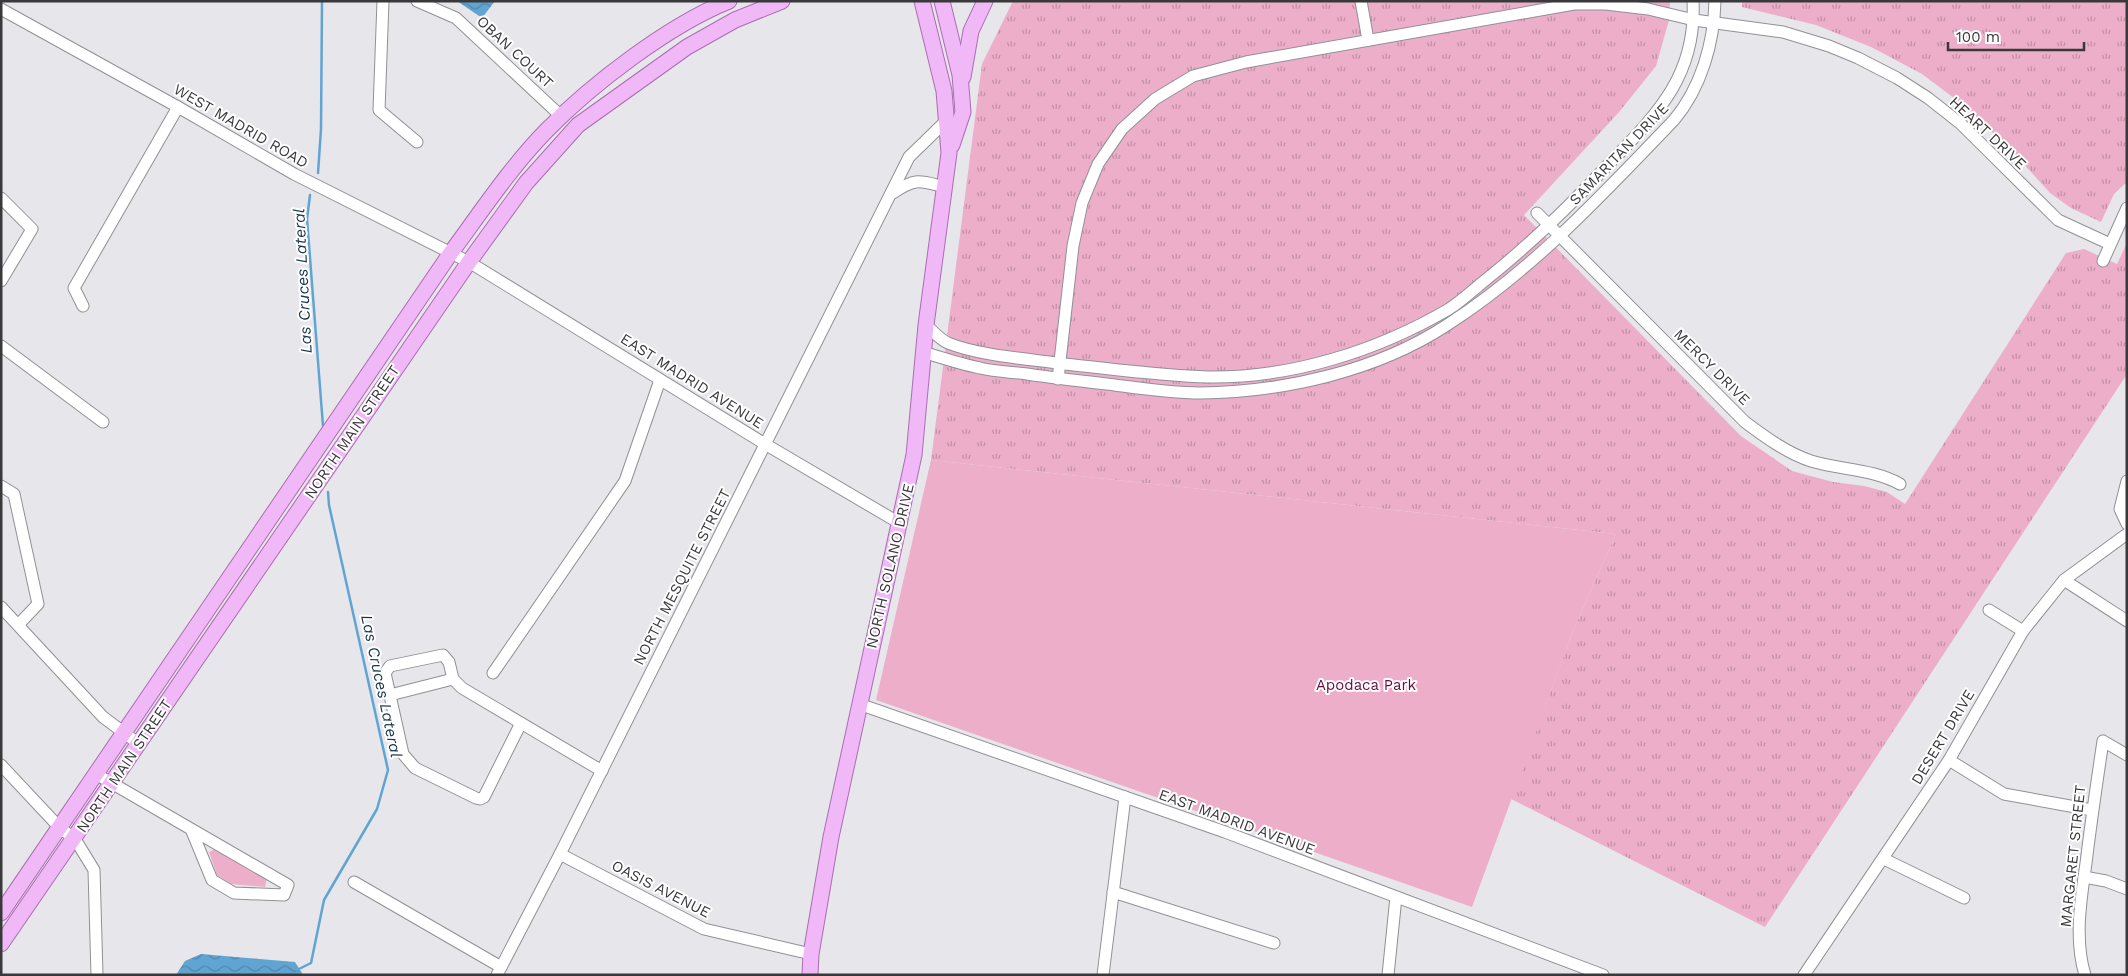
<svg xmlns="http://www.w3.org/2000/svg" width="2128" height="976" viewBox="0 0 2128 976" font-family="'Work Sans',sans-serif">
  <defs>
    <pattern id="grass-tufts" width="24" height="20" patternUnits="userSpaceOnUse" patternTransform="scale(1.25)"><rect width="24" height="20" fill="#edaec9"/><path d="M3 7l-1-3M5 7V3M7 7l1-3M15 17l-1-3M17 17v-4M19 17l1-3" fill="none" stroke="#c18fa4"/></pattern>
    <pattern id="water-waves" width="16" height="10" patternUnits="userSpaceOnUse" patternTransform="scale(1.25)"><rect width="16" height="10" fill="#60a5d1"/><path d="M0 5q4-4 8 0t8 0" fill="none" stroke="#5087ab"/></pattern>
  </defs>
  <rect width="100%" height="100%" fill="#e7e6eb"/>
  <g fill="url(#grass-tufts)">
    <polygon points="1013,1 1670,1 1669,20 1656,66 1620,111 1524,215 1741,436 1792,471 1833,482 1864,486 1887,492 1905,504 2066,253 2084,249 2117,264 2127,243 2127,374 1765,927 1511,799 1573,631 1616,534 931,460 982,64"/>
    <polygon points="1742,1 2127,1 2127,182 2114,194 2101,222 2071,208 2050,193 2014,153 1966,107 1922,74 1871,47 1816,25 1742,7"/>
  </g>
  <g fill="#edaec9">
    <polygon points="931,460 1616,534 1573,631 1472,907 876,700"/>
    <polygon points="215,849 267,878 265,887 231,884 217,875 209,852"/>
  </g>
  <g fill="url(#water-waves)">
    <polygon points="457,1 495,1 482,18"/>
    <polygon points="201,954 295,962 302,973 301,975 176,975 185,961"/>
  </g>
  <g fill="none" stroke-linecap="round" stroke-linejoin="round">
    <g stroke="#60a5d1" stroke-width="2.5">
      <polyline points="318,173 321,129 322,1"/>
      <polyline points="310,195 307,219 323,426"/>
      <polyline points="378,689 384,688"/>
      <polyline points="297,970 311,963 324,900 377,809 388,770 329,505 328,492"/>
    </g>
    <defs>
      <g id="minor">
        <polyline points="383,1 379,110 417,142"/>
        <polyline points="417,1 456,18 562,117"/>
        <polyline points="1361,1 1368,40"/>
        <polyline points="1,9 178,107 294,174 469,262 765,444 901,524"/>
        <path d="M893 193C916 177 920 181 945 187"/>
        <polyline points="1,198 32,229 1,281"/>
        <path d="M1537 213 1745 422C1765 437 1787 453 1811 461 1841 470 1873 469 1900 484"/>
        <polyline points="2103,261 2127,208"/>
        <polyline points="83,306 74,288 178,107"/>
        <path d="M926 325C933 331 939 339 948 343 980 356 1030 359 1065 364 1113 369 1161 376 1208 377 1292 378 1377 351 1449 309 1461 301 1472 291 1483 282 1527 247 1567 209 1605 168 1654 117 1697 78 1693 1"/>
        <polyline points="1,346 103,422"/>
        <path d="M923 352C942 358 961 364 980 368 996 372 1012 372 1027 374 1054 378 1080 381 1107 384 1138 388 1169 393 1200 393 1284 392 1377 371 1447 325 1534 269 1603 194 1674 120 1701 88 1714 43 1715 1"/>
        <polyline points="1058,379 1073,246 1082,203 1098,164 1122,129 1155,99 1193,76 1246,62 1574,4 1606,4 1648,9 1694,20 1783,32 1829,46 1858,58 1897,78 1928,98 1961,124 2058,220 2110,244"/>
        <polyline points="2127,481 2120,509 2127,524"/>
        <polyline points="1,486 14,494 38,604 19,624"/>
        <polyline points="2064,580 2127,621"/>
        <polyline points="1,607 103,717 139,744"/>
        <polyline points="1989,610 2023,631"/>
        <polyline points="493,673 625,481 660,380"/>
        <polyline points="390,695 453,679"/>
        <polyline points="859,704 1225,832 1603,975"/>
        <polyline points="521,723 484,797 480,799 476,798 415,768 403,754 385,673 390,666 443,655 449,662 453,679 462,688 602,771"/>
        <polyline points="1949,760 2004,794 2092,810"/>
        <polyline points="1,765 60,828 75,839 94,870 97,975"/>
        <polyline points="96,774 191,829 212,880 234,893 284,895 288,885 191,829"/>
        <polyline points="560,854 704,929 811,954"/>
        <polyline points="1884,859 1964,898"/>
        <polyline points="2084,877 2106,881 2127,889"/>
        <polyline points="354,882 501,967"/>
        <polyline points="1113,892 1274,943"/>
        <polyline points="497,975 560,854 909,157 947,120"/>
        <polyline points="1103,975 1125,797"/>
        <polyline points="1388,975 1396,897"/>
        <polyline points="1804,975 1949,760 2023,631 2064,580 2127,534"/>
        <path d="M2085 975C2074 939 2081 899 2086 863 2091 822 2097 781 2103 741L2127 755"/>
      </g>
      <g id="major">
        <polyline points="942,1 960,75 963,112 952,145"/>
        <polyline points="963,77 971,31 985,1"/>
        <path d="M1 913 450 254C481 212 510 168 546 131 592 84 669 25 729 1"/>
        <polyline points="1,944 469,262 526,183 578,125 687,47 735,20 782,1"/>
        <polyline points="810,975 811,954 831,837 914,455 926,325 949,153 944,91 922,1"/>
      </g>
    </defs>
    <use href="#minor" stroke="#919095" stroke-width="13"/>
    <use href="#major" stroke="#ab6db2" stroke-width="17"/>
    <use href="#minor" stroke="#fff" stroke-width="11"/>
    <use href="#major" stroke="#f1b8f7" stroke-width="15"/>
  </g>
  <g text-anchor="middle" stroke-width="4" stroke-linejoin="round" paint-order="stroke">
    <g font-size="15" fill="#39383a" stroke="#fff">
      <text transform="translate(515 52) rotate(43)" y="5">OBAN COURT</text>
      <text transform="translate(241 126) rotate(30)" y="5">WEST MADRID ROAD</text>
      <text transform="translate(1988 133) rotate(43)" y="5">HEART DRIVE</text>
      <text transform="translate(1619 154) rotate(-46)" y="5">SAMARITAN DRIVE</text>
      <text transform="translate(1712 367) rotate(45)" y="5">MERCY DRIVE</text>
      <text transform="translate(692 381) rotate(32)" y="5">EAST MADRID AVENUE</text>
      <text transform="translate(352 432) rotate(-56)" y="5">NORTH MAIN STREET</text>
      <text transform="translate(890 566) rotate(-77)" y="5">NORTH SOLANO DRIVE</text>
      <text transform="translate(682 577) rotate(-63)" y="5">NORTH MESQUITE STREET</text>
      <text transform="translate(1943 737) rotate(-59)" y="5">DESERT DRIVE</text>
      <text transform="translate(124 766) rotate(-56)" y="5">NORTH MAIN STREET</text>
      <text transform="translate(1237 822) rotate(20)" y="5">EAST MADRID AVENUE</text>
      <text transform="translate(2073 856) rotate(-84)" y="5">MARGARET STREET</text>
      <text transform="translate(661 889) rotate(27)" y="5">OASIS AVENUE</text>
    </g>
    <g font-size="15" fill="#630d3e" stroke="#fff">
      <text x="1366" y="690">Apodaca Park</text>
    </g>
    <g font-size="16" font-style="italic" fill="#18364a" stroke="#fff">
      <text transform="translate(302 281) rotate(-93)" y="6">Las Cruces Lateral</text>
      <text transform="translate(382 686) rotate(78)" y="6">Las Cruces Lateral</text>
    </g>
  </g>
  <rect width="2128" height="976" fill="none" stroke="#39383a" stroke-width="5"/>
  <path d="M1948 42v8h136v-8" fill="none" stroke="#39383a" stroke-width="2.5"/>
  <text x="1956" y="42" font-size="15" fill="#39383a" stroke="#ffffff" stroke-width="4" paint-order="stroke">100 m</text>
</svg>
